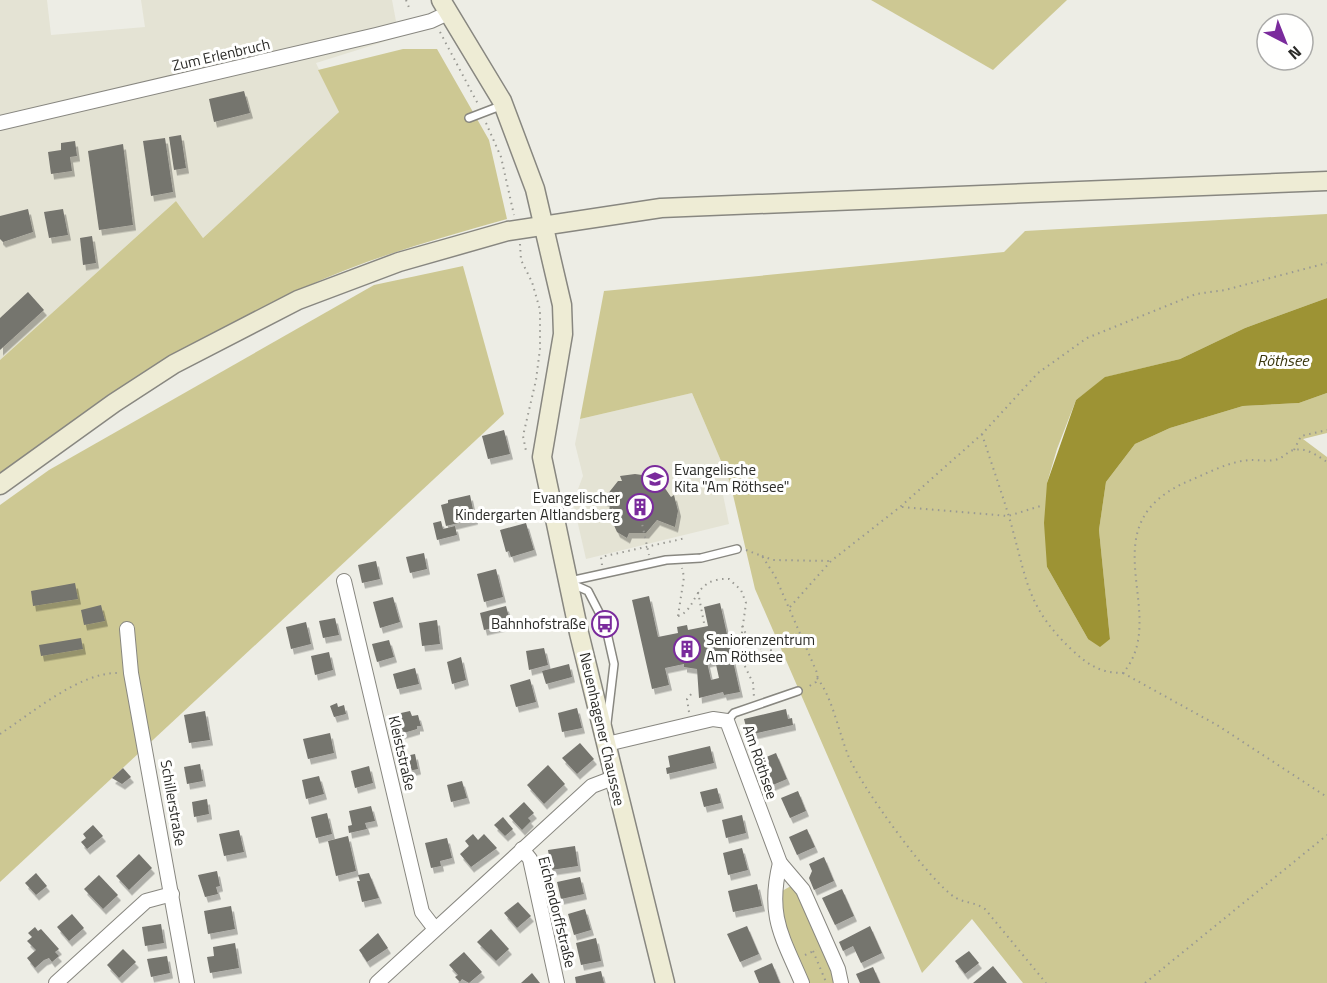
<svg xmlns="http://www.w3.org/2000/svg" width="1327" height="983" viewBox="0 0 1327 983" font-family="'Titillium Web',sans-serif">
  <defs>
    <filter id="shadow"><feDropShadow dx="3" dy="5.5" stdDeviation="0" flood-color="#0004"/></filter>
  </defs>
  <rect width="100%" height="100%" fill="#edede5"/>
  <g fill="#e4e3d4">
    <polygon points="0,0 47,0 51,35 145,27 141,0 392,0 399,37 316,63 339,112 203,238 176,201 0,360"/>
    <polygon points="692,393 730,482 721,485 729,524 586,559 573,502 583,476 575,444 580,419"/>
  </g>
  <g fill="#cdc893">
    <polygon points="871,0 1067,0 993,70"/>
    <path d="M403 49H437L489 140 507 219C437 239 367 258 301 289 193 340 98 407 0 475V360L176 201 203 238 339 112 318 70Z"/>
    <polygon points="1327,214 1327,298 1245,328 1180,359 1106,377 1076,400 1057,449 1047,483 1047,567 1088,639 1110,639 1099,530 1106,482 1135,444 1170,428 1243,406 1299,403 1327,393 1327,433 1303,439 1327,457 1327,983 1023,983 972,919 922,973 755,589 730,482 692,393 580,419 604,291 1004,252 1025,231"/>
    <polygon points="463,266 504,414 0,882 0,505 49,470 374,285"/>
    <polygon points="791,886 796,889 833,969 836,983 807,983 780,920 782,891"/>
  </g>
  <polygon fill="#9d9334" points="1327,298 1327,393 1299,403 1243,406 1170,428 1135,444 1106,482 1099,530 1110,639 1100,647 1088,639 1047,567 1044,523 1047,483 1076,400 1105,377 1180,359 1245,328"/>
  <g fill="#75746e" fill-rule="evenodd" filter="url(#shadow)">
    <polygon points="244,91 250,113 214,122 209,99"/>
    <polygon points="181,135 186,168 174,170 169,137"/>
    <polygon points="165,138 173,192 151,196 143,141"/>
    <polygon points="75,141 77,156 70,157 72,171 51,174 48,152 61,150 61,143"/>
    <polygon points="123,144 133,225 99,230 88,151"/>
    <polygon points="28,209 33,232 3,242 0,239 0,216"/>
    <polygon points="63,209 68,235 49,238 44,212"/>
    <polygon points="92,236 96,263 83,265 80,238"/>
    <polygon points="28,292 44,310 0,350 0,318"/>
    <polygon points="504,430 510,454 488,459 482,436"/>
    <polygon points="635,474 649,476 662,484 671,497 674,495 678,511 675,527 657,520 646,533 629,533 627,538 617,532 609,514 610,503 603,500 618,481 622,481 620,476"/>
    <polygon points="470,495 475,519 446,526 441,505 448,503 448,500"/>
    <polygon points="441,521 443,529 455,526 457,535 437,540 433,523"/>
    <polygon points="526,523 534,550 511,557 509,551 506,552 500,530"/>
    <polygon points="424,553 427,569 410,573 406,557"/>
    <polygon points="376,561 380,579 362,583 358,565"/>
    <polygon points="496,569 503,597 484,602 477,574"/>
    <polygon points="75,583 78,599 33,606 31,591"/>
    <path d="M649 596 658 637 678 633 677 627 687 625 688 630 708 626 704 607 720 603 740 692 724 695 723 692 699 698 697 669 684 667V664L665 668 669 685 652 689 632 600ZM715 660 719 678 711 680 707 662Z"/>
    <polygon points="393,597 400,622 380,628 373,602"/>
    <polygon points="101,605 105,621 84,625 81,610"/>
    <polygon points="506,606 511,624 484,630 480,613"/>
    <polygon points="335,618 339,635 323,638 319,621"/>
    <polygon points="437,620 440,644 422,646 419,623"/>
    <polygon points="306,622 311,644 291,649 286,627"/>
    <polygon points="81,638 83,649 41,656 39,645"/>
    <polygon points="389,640 394,657 377,662 372,644"/>
    <polygon points="544,648 548,665 529,670 526,651"/>
    <polygon points="329,652 333,670 315,675 311,656"/>
    <polygon points="461,657 466,680 452,684 447,662"/>
    <polygon points="569,664 572,677 546,684 542,671"/>
    <polygon points="415,668 419,684 397,689 393,674"/>
    <polygon points="530,679 536,702 516,707 510,685"/>
    <polygon points="337,703 338,707 344,705 346,714 334,717 330,706"/>
    <polygon points="577,708 582,728 562,732 558,713"/>
    <polygon points="786,709 788,719 792,718 793,725 748,735 744,719"/>
    <polygon points="205,711 210,740 189,743 184,715"/>
    <polygon points="410,711 412,716 418,715 421,726 417,726 417,729 397,735 392,715"/>
    <polygon points="330,733 334,753 308,759 303,739"/>
    <polygon points="580,743 594,759 577,774 562,758"/>
    <polygon points="710,746 714,763 667,774 666,768 670,767 668,756"/>
    <polygon points="776,753 787,779 768,787 757,761"/>
    <polygon points="415,754 418,769 404,772 401,757"/>
    <polygon points="200,764 203,781 187,784 184,767"/>
    <polygon points="548,765 565,784 544,804 527,785"/>
    <polygon points="369,766 373,783 355,788 351,771"/>
    <polygon points="123,768 131,777 122,784 112,778"/>
    <polygon points="319,776 324,794 306,799 302,780"/>
    <polygon points="462,781 467,798 451,802 447,785"/>
    <polygon points="717,788 721,803 704,807 700,792"/>
    <polygon points="798,791 806,811 790,818 781,798"/>
    <polygon points="207,799 209,814 194,817 192,802"/>
    <polygon points="524,802 534,813 528,818 531,821 522,830 509,816"/>
    <polygon points="371,806 375,821 365,823 367,829 349,833 348,826 352,825 349,811"/>
    <polygon points="327,813 332,834 316,838 311,817"/>
    <polygon points="742,815 746,833 726,838 722,820"/>
    <polygon points="503,817 513,829 505,836 494,825"/>
    <polygon points="93,825 103,836 87,849 81,842 86,838 83,834"/>
    <polygon points="807,829 815,847 797,855 789,837"/>
    <polygon points="239,830 244,852 224,856 219,834"/>
    <polygon points="473,834 478,840 484,834 497,848 471,867 460,854 469,846 465,841"/>
    <polygon points="348,836 356,871 336,876 328,841"/>
    <polygon points="447,838 452,858 440,861 441,866 431,868 425,843"/>
    <polygon points="575,846 578,866 551,870 548,850"/>
    <polygon points="742,848 748,870 728,875 723,853"/>
    <polygon points="139,854 152,868 129,890 116,876"/>
    <polygon points="824,857 834,881 814,890 809,878 812,871 809,864"/>
    <polygon points="217,871 220,886 216,887 218,894 205,897 198,875"/>
    <polygon points="36,873 47,886 36,895 25,883"/>
    <polygon points="369,873 379,898 362,902 357,881 360,881 358,875"/>
    <polygon points="99,875 118,895 103,909 84,889"/>
    <polygon points="580,877 584,894 561,899 557,882"/>
    <polygon points="757,884 762,906 733,912 728,891"/>
    <polygon points="842,889 854,916 835,925 822,898"/>
    <polygon points="518,902 531,916 517,928 504,913"/>
    <polygon points="231,906 235,929 208,934 204,911"/>
    <polygon points="585,909 591,930 574,935 568,914"/>
    <polygon points="72,914 84,928 69,941 57,927"/>
    <polygon points="161,924 164,943 145,946 142,927"/>
    <polygon points="747,926 759,954 740,962 727,934"/>
    <polygon points="870,926 882,953 861,963 853,946 843,951 839,942"/>
    <polygon points="35,927 38,931 41,929 59,949 55,952 59,956 52,962 49,958 44,960 35,968 27,958 36,950 27,941 32,937 28,933"/>
    <polygon points="491,929 509,949 496,961 477,942"/>
    <polygon points="378,933 388,948 367,962 359,950"/>
    <polygon points="596,938 601,961 581,965 576,943"/>
    <polygon points="235,943 239,968 210,973 207,957 214,956 213,947"/>
    <polygon points="123,949 136,962 119,978 107,965"/>
    <polygon points="969,951 979,963 965,974 955,961"/>
    <polygon points="464,952 482,972 469,983 462,979 460,982 455,977 458,975 449,965"/>
    <polygon points="167,956 170,973 151,977 147,959"/>
    <polygon points="772,963 780,983 759,983 754,971"/>
    <polygon points="993,966 1007,983 973,983"/>
    <polygon points="873,967 880,983 860,983 856,974"/>
    <polygon points="601,971 604,983 576,983 575,977"/>
    <polygon points="532,973 540,983 521,983"/>
  </g>
  <g fill="none" stroke-linecap="round" stroke-linejoin="round">
    <defs>
      <g id="lane">
        <polyline points="469,118 503,105"/>
        <polyline points="570,581 666,560 701,558 737,549"/>
        <polyline points="570,583 588,591 605,624 614,664 607,723"/>
        <polyline points="727,721 734,713 798,691"/>
      </g>
      <g id="street">
        <polyline points="0,123 376,35 431,21 448,13"/>
        <polyline points="344,581 422,912 435,929"/>
        <polyline points="127,629 131,673 187,983"/>
        <polyline points="607,744 713,719 727,721 780,863 803,890 838,969 841,983"/>
        <polyline points="522,849 530,859 557,983"/>
        <path d="M780 863C767 916 782 936 802 983"/>
        <polyline points="56,983 146,901 172,894"/>
        <polyline points="377,983 592,786 613,778"/>
      </g>
      <g id="secondary">
        <polyline points="441,0 502,101 535,189 562,305 563,334 542,457 579,633 665,983"/>
        <polyline points="0,485 114,403 174,364 298,300 399,262 508,231 661,208 1327,181"/>
      </g>
    </defs>
    <use href="#lane" stroke="#888780" stroke-width="10"/>
    <use href="#street" stroke="#888780" stroke-width="16"/>
    <use href="#secondary" stroke="#888780" stroke-width="21"/>
    <g stroke="#999993" stroke-width="2" stroke-dasharray="1.5 4.5" stroke-linecap="butt">
      <polyline points="406,0 410,10"/>
      <polyline points="440,32 478,104"/>
      <polyline points="486,123 501,157 514,215"/>
      <polyline points="520,244 521,260 532,282 540,310 540,349 536,380 523,436 526,451"/>
      <path d="M982 434C992 466 1004 498 1013 531 1027 583 1029 609 1071 649 1087 664 1099 673 1123 673 1173 614 1083 524 1191 480 1210 472 1230 461 1251 460 1259 460 1271 462 1278 459 1284 457 1288 451 1294 450 1306 447 1318 456 1327 462"/>
      <polyline points="1294,450 1301,436 1327,430"/>
      <polyline points="902,507 1008,516 1044,505"/>
      <polyline points="641,519 649,555"/>
      <polyline points="746,550 762,556 775,576 818,675 816,682 806,688"/>
      <polyline points="762,556 773,560 831,561"/>
      <polyline points="602,565 601,557 686,538"/>
      <polyline points="698,592 704,623"/>
      <polyline points="790,607 831,561 900,507 982,434 1038,373 1087,338 1196,294 1225,290 1327,263"/>
      <path d="M678 616C698 610 692 577 729 579L741 590 746 603 739 654 753 683 754 697"/>
      <polyline points="678,616 684,577 682,568"/>
      <polyline points="742,626 746,634 761,649"/>
      <circle cx="766" cy="650" r="5"/>
      <polyline points="1123,673 1217,725 1327,797"/>
      <path d="M817 678C832 696 839 733 848 755 858 782 931 884 956 898 965 903 975 902 985 909L1046 983"/>
      <polyline points="689,712 687,699 693,692"/>
      <path d="M0 734C32 713 80 672 118 673"/>
      <polyline points="813,951 826,982"/>
      <polyline points="805,955 816,950"/>
      <polyline points="1145,983 1327,835"/>
    </g>
    <use href="#lane" stroke="#fff" stroke-width="7"/>
    <use href="#street" stroke="#fff" stroke-width="14"/>
    <use href="#secondary" stroke="#eeecd5" stroke-width="18"/>
  </g>
  <defs>
    <symbol id="school-ring" viewBox="-11 -11 22 22"><circle r="9.5" fill="#fffffe" stroke="#7a2b9c" stroke-width="1.5"/><path d="M0-5L7-2L0 1L-7-2ZM-4 1L0 2.5L4 1V4Q0 6-4 4Z" fill="#7a2b9c"/></symbol>
    <symbol id="building-ring" viewBox="-11 -11 22 22"><circle r="9.5" fill="#fffffe" stroke="#7a2b9c" stroke-width="1.5"/><path d="M-4-6H4V6H1V3H-1V6H-4ZM-2.5-4.3h1.7v1.8h-1.7ZM.8-4.3h1.7v1.8H.8ZM-2.5-1h1.7V.8h-1.7ZM.8-1h1.7V.8H.8Z" fill="#7a2b9c"/></symbol>
    <symbol id="bus-ring" viewBox="-11 -11 22 22"><circle r="9.5" fill="#fffffe" stroke="#7a2b9c" stroke-width="1.5"/><path d="M-5-6H5V4H4V6H2V4H-2V6H-4V4H-5ZM-3.5-4V0h7V-4ZM-3.5 1.2v1.5H-2V1.2ZM2 1.2v1.5H3.5V1.2Z" fill="#7a2b9c"/></symbol>
  </defs>
  <g fill-rule="evenodd">
    <use href="#school-ring" x="640" y="464" width="30" height="30"/>
    <use href="#building-ring" x="625" y="492" width="30" height="30"/>
    <use href="#bus-ring" x="590" y="609" width="30" height="30"/>
    <use href="#building-ring" x="672" y="634" width="30" height="30"/>
  </g>
  <g text-anchor="middle" stroke-width="6" stroke-linejoin="round" paint-order="stroke">
    <g font-size="15" fill="#2b2b28" stroke="#fffffe">
      <text transform="translate(221 55) rotate(-13)" y="5">Zum Erlenbruch</text>
      <text transform="translate(602 729) rotate(77)" y="5">Neuenhagener Chaussee</text>
      <text transform="translate(402 753) rotate(77)" y="5">Kleiststraße</text>
      <text transform="translate(760 762) rotate(71)" y="5">Am Röthsee</text>
      <text transform="translate(173 803) rotate(80)" y="5">Schillerstraße</text>
      <text transform="translate(557 912) rotate(76)" y="5">Eichendorffstraße</text>
    </g>
    <g font-size="15" fill="#2b2b28" stroke="#fffffe" text-anchor="start">
      <text x="674" y="475">Evangelische<tspan x="674" dy="17">Kita "Am Röthsee"</tspan></text>
      <text x="620" y="503" text-anchor="end">Evangelischer<tspan x="620" dy="17">Kindergarten Altlandsberg</tspan></text>
      <text x="586" y="629" text-anchor="end">Bahnhofstraße</text>
      <text x="706" y="645">Seniorenzentrum<tspan x="706" dy="17">Am Röthsee</tspan></text>
    </g>
    <g font-size="16" font-style="italic" fill="#3b370f" stroke="#fffffe">
      <text x="1283" y="366">Röthsee</text>
    </g>
  </g>
  <g transform="translate(1285 42) rotate(138)"><circle r="28" fill="#fffffe" stroke="#aaaaa8" stroke-width="1.5"/>
  <path d="M0-4.5L10 22L0 15L-10 22Z" fill="#7a2b9c"/>
  <text y="-9" font-size="16" font-weight="bold" text-anchor="middle" fill="#2b2b28">N</text>
  </g>
</svg>
